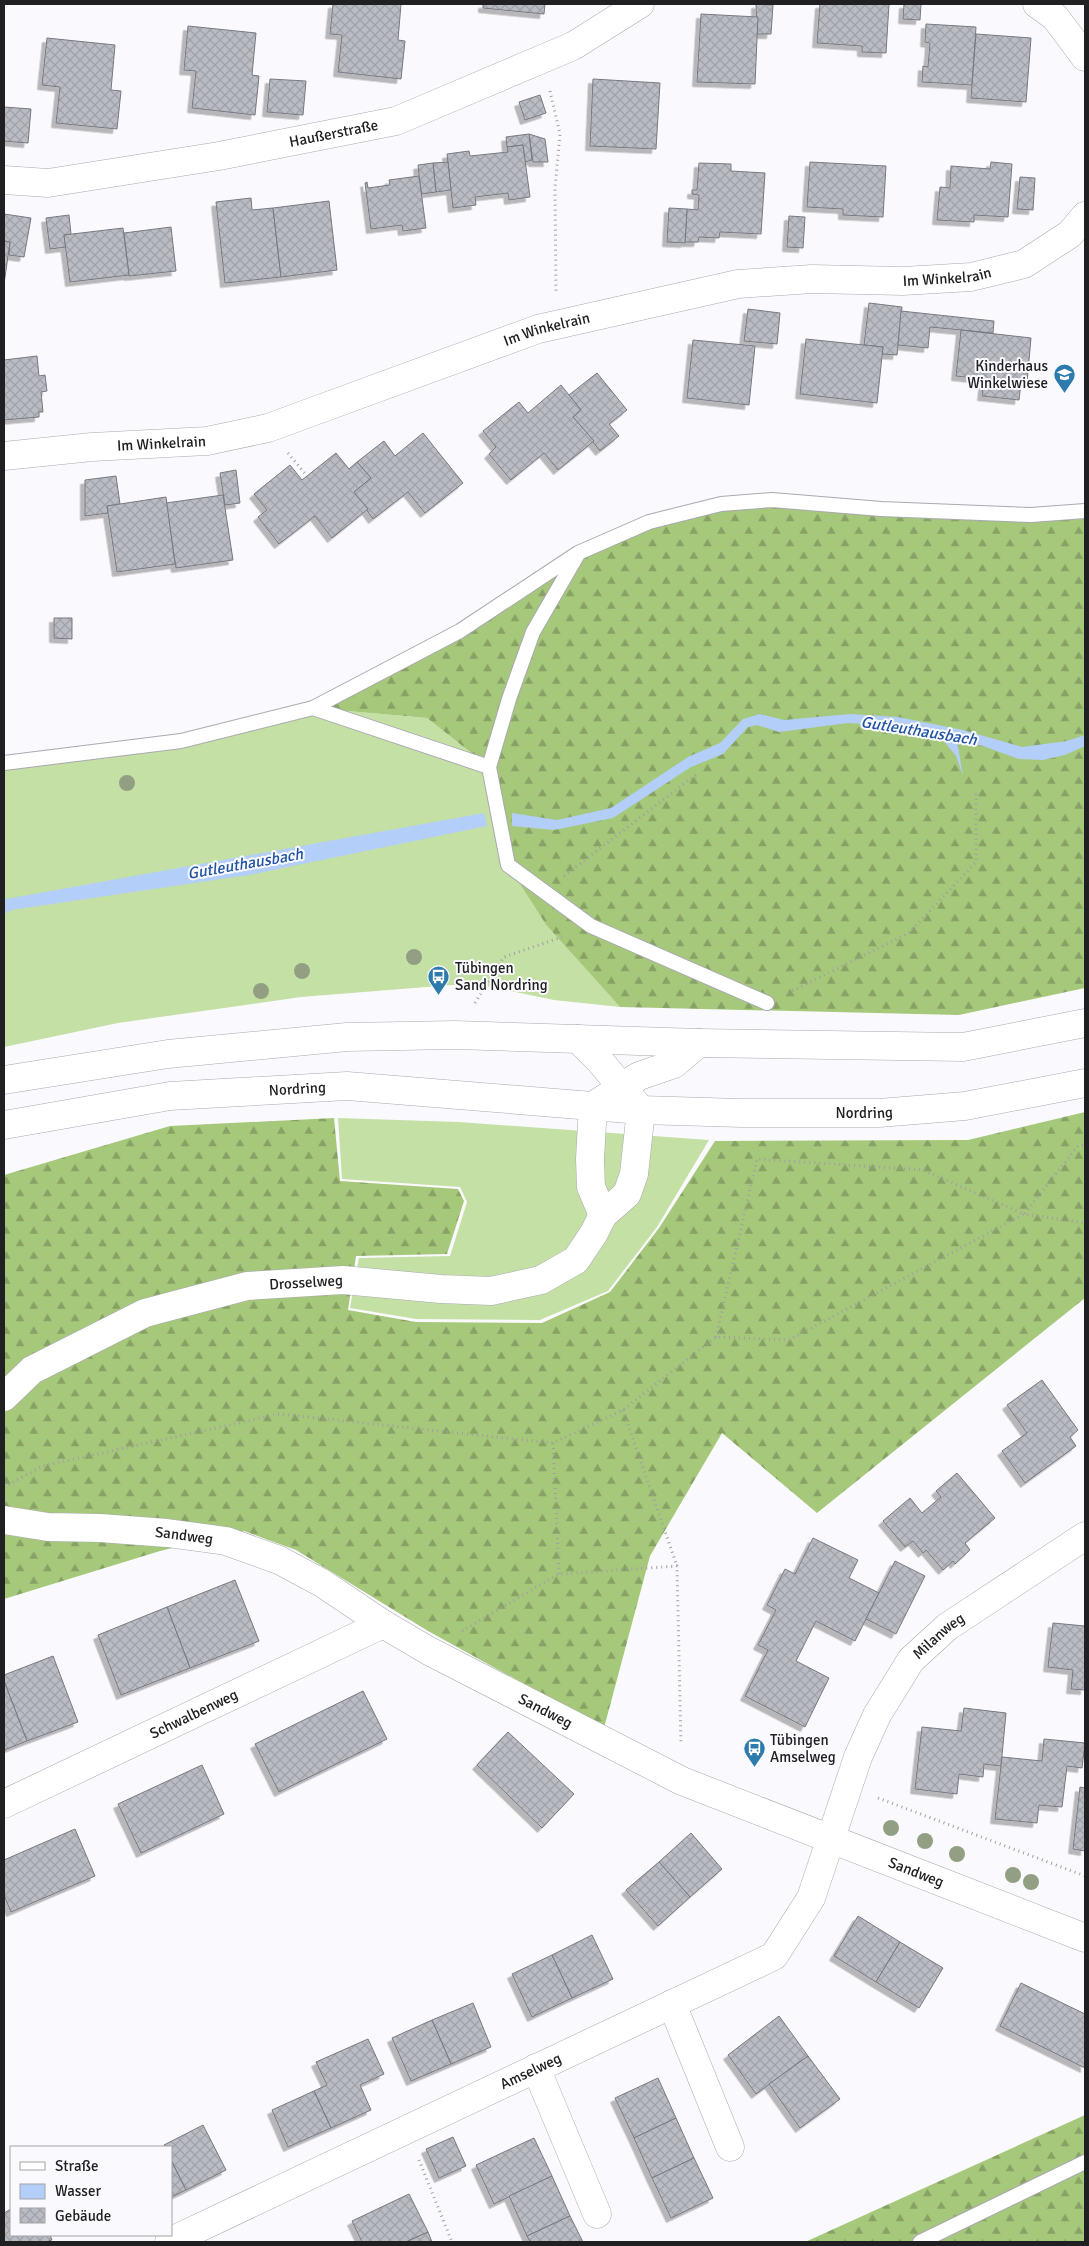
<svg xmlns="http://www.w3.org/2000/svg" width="1089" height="2246" viewBox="0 0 1089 2246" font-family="Signika,sans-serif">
  <defs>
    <pattern id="forest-firs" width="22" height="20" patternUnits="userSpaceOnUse" patternTransform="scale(1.25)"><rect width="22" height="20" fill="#a6c87a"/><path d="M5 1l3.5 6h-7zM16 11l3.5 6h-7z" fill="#87a264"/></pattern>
    <pattern id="building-cross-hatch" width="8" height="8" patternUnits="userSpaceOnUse" patternTransform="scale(1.25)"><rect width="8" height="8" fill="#babcc4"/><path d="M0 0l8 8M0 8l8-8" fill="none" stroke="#a0a1a8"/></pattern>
    <filter id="shadow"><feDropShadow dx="-4.5" dy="4.5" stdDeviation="0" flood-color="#0004"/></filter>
  </defs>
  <rect width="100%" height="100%" fill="#fafafe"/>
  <g fill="#c5e0a5">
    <polygon points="313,708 427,718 489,767 547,926 620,1007 554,1000 481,985 452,985 301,997 118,1023 4,1047 4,763 181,741"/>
    <polygon points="338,1118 459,1122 709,1140 657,1227 608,1291 540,1320 416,1319 350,1308 359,1258 450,1256 467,1202 460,1187 342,1179"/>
  </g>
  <g fill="url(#forest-firs)">
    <polygon points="721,504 1085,511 1085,988 959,1015 620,1007 547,926 508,865 489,767 427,718 313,708 460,631 578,553"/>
    <polygon points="1085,1112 1085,1298 817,1513 722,1433 650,1556 604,1728 428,1631 296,1550 244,1531 160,1551 4,1599 4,1175 170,1126 334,1118 340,1181 458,1189 464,1201 447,1254 356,1256 348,1310 416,1322 542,1323 610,1292 659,1228 715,1141 968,1140"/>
    <polygon points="1085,2115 1085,2242 805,2242"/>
  </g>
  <g fill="#b3cef8">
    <polygon points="760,714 784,720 850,714 898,717 963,730 1022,747 1067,741 1085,735 1085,746 1065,755 1043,760 1019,759 983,746 957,741 963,776 956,756 943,740 893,726 848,723 779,732 757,725 748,727 723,754 691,767 613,818 554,830 512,826 512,813 557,820 611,808 688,757 720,743 743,719"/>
    <polygon points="484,813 487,826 249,875 11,910 4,914 4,900 6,899"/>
  </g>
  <g fill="url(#building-cross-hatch)" stroke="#777980" filter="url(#shadow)">
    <polygon points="333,4 401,4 398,40 405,41 401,79 338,72 342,35 330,34"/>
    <polygon points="483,4 545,4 544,14 483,8"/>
    <polygon points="756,4 773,5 771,34 757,34"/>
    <polygon points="820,4 889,4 886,53 862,52 862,46 817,43"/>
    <polygon points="904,4 921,4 920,20 903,19"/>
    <polygon points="701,14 758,17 755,84 697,82"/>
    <polygon points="926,24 976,27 972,85 922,82 923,66 928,67 930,43 925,42"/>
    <polygon points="188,26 256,33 252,75 259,76 255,115 192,108 196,71 184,70"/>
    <polygon points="976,34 1031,38 1026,102 971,98"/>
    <polygon points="47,38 115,45 111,90 121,91 117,129 56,123 60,87 42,85"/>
    <polygon points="270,79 306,81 303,115 267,112"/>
    <polygon points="593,79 660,83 656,149 590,146"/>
    <polygon points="540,95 546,113 525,120 519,102"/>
    <polygon points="4,107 31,109 28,143 4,141"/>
    <polygon points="529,134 545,139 548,162 533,162"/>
    <polygon points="529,134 532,160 525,162 523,145 507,147 506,137"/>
    <polygon points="523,145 530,197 509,200 508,193 475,197 476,205 453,208 447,154 469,151 470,156 508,152 507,147"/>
    <polygon points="448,162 451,190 436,192 433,163"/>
    <polygon points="810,162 886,166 883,217 843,215 843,209 807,207"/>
    <polygon points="991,162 1012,164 1008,217 974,215 974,222 937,220 940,187 950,188 951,166 990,169"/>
    <polygon points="433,163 436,192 421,194 418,165"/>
    <polygon points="699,163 731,164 731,171 765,173 761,234 720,232 719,238 699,237 698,242 685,242 687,209 698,210 699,195 692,194 692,190 697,190"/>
    <polygon points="419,176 426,228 403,231 402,225 371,229 365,183 367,182 368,188 390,185 389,180"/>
    <polygon points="1020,177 1035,178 1033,210 1017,209"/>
    <polygon points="251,198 252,210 273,208 281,277 225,283 216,202"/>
    <polygon points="329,201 337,270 281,277 273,208"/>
    <polygon points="669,208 687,209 685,243 667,242"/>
    <polygon points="4,214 31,218 24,257 9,255 10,242 4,241"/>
    <polygon points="69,215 71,234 64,235 66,247 50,249 46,218"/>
    <polygon points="789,216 805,217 803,248 787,247"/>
    <polygon points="171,227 176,271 129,276 124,233"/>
    <polygon points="123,228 129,275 70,282 64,235"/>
    <polygon points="4,241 10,242 4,284"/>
    <polygon points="869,303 902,307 897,355 882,354 883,347 864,345"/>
    <polygon points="748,309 780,313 777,344 744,341"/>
    <polygon points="901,311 994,321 993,333 930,327 928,348 898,345"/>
    <polygon points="961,330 1031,338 1027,383 1021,383 1019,400 982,396 984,379 956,376"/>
    <polygon points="806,339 883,347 877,403 800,394"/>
    <polygon points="693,340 755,346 749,405 687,398"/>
    <polygon points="37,356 39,376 45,375 47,391 41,392 43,412 39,412 39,417 4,420 4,360"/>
    <polygon points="597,373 627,410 609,424 619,436 600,451 573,417 581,410 569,395"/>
    <polygon points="561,385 581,410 573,417 594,441 558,470 544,453 511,480 489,454 496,447 483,431 519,402 528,413"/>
    <polygon points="423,433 463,483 425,513 408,492 373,519 354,492 371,478 357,462 384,441 395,456"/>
    <polygon points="336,453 349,469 357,462 371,478 354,492 368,509 332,538 315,516 279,544 258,517 267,510 254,494 290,465 302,480"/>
    <polygon points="236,470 240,503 225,505 220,473"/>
    <polygon points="116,476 120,504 107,506 108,513 85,516 85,480"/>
    <polygon points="223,495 233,560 176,568 166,503"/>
    <polygon points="166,497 175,564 117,572 107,506"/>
    <polygon points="54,618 72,618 72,639 54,638"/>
    <polygon points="1042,1380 1078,1430 1070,1437 1076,1446 1025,1483 1002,1451 1027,1433 1007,1405"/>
    <polygon points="957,1473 995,1518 965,1543 970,1550 955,1564 953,1561 943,1570 926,1550 923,1553 913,1541 905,1547 883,1521 910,1498 922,1513 941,1497 936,1491"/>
    <polygon points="813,1538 858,1560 849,1578 879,1593 855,1641 816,1621 796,1661 829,1678 805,1727 745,1696 768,1650 758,1645 776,1610 767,1605 785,1569 795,1574"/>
    <polygon points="895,1561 925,1576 896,1634 866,1619"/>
    <polygon points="235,1580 259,1641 190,1668 167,1607"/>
    <polygon points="167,1607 190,1668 121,1695 98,1635"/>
    <polygon points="1053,1623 1085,1626 1085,1690 1071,1689 1073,1670 1048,1667"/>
    <polygon points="53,1656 78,1722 27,1741 4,1681 4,1675"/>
    <polygon points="4,1681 27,1741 4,1750"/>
    <polygon points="363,1691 387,1739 279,1792 255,1744"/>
    <polygon points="964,1708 1006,1713 1001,1766 984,1764 983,1777 959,1774 957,1794 915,1789 922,1727 961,1731"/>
    <polygon points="508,1732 574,1794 542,1828 477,1765"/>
    <polygon points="1044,1739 1085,1743 1082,1768 1067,1766 1062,1807 1039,1805 1037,1823 995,1819 1002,1757 1042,1761"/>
    <polygon points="202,1765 224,1814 141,1853 118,1804"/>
    <polygon points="1080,1787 1085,1788 1085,1851 1073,1849"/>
    <polygon points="75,1829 95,1876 11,1912 4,1895 4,1860"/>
    <polygon points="691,1833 722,1869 690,1897 659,1862"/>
    <polygon points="659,1862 690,1897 658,1926 626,1890"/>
    <polygon points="858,1916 900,1942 876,1982 834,1956"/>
    <polygon points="592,1935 613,1979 572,1998 552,1955"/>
    <polygon points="900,1942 943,1968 919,2008 876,1982"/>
    <polygon points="552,1955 572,1998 532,2017 512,1974"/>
    <polygon points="1021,1983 1085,2014 1085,2068 1000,2026"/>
    <polygon points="473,2003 491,2047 451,2064 432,2020"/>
    <polygon points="779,2016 808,2056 756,2094 728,2055"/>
    <polygon points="432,2020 451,2064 411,2081 392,2038"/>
    <polygon points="368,2039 384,2074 360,2085 371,2110 331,2128 314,2091 327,2085 316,2062"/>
    <polygon points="808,2056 840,2099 800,2128 769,2084"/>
    <polygon points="658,2078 676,2118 634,2138 615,2098"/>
    <polygon points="314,2091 331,2128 288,2147 272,2110"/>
    <polygon points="676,2118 694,2158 652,2178 634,2138"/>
    <polygon points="203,2125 226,2170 186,2190 171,2160 171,2147 165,2147 164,2145"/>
    <polygon points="453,2137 466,2166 439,2178 426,2149"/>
    <polygon points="534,2138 552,2176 494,2204 476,2165"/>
    <polygon points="694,2158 713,2198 671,2218 652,2178"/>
    <polygon points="171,2160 186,2190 171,2197"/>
    <polygon points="552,2176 570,2216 527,2236 509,2196"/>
    <polygon points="409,2194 428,2232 406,2242 362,2242 352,2221"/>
    <polygon points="11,2209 11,2235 50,2235 52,2240 46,2242 4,2242 4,2213"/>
    <polygon points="570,2216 583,2242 530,2242 527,2236"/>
    <polygon points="428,2232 432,2242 406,2242"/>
  </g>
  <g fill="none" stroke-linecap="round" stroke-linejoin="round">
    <defs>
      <g id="service">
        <polyline points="577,556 533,632 509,699 489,767 508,865 591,926 767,1003"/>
        <polyline points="313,708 489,767"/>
        <polyline points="4,763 181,741 313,708 460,631 578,553 649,522 721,504 772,500 881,509 1031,515 1085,511"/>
        <polyline points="920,2242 1085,2162"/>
      </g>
      <g id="minor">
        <polyline points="1037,4 1055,17 1085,57"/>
        <path id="s1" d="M4 180 48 183 219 156 396 121 573 46 640 4"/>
        <path id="s2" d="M4 456 92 447 207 441 268 428 538 329 738 284 812 279 903 281 971 277 1024 264 1070 234 1085 216"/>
        <polyline points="603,1215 591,1187 590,1159 593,1106 639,1076 674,1064 699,1043"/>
        <path id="s3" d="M4 1397 32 1370 145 1313 247 1286 343 1280 441 1289 491 1291 541 1280 576 1260 594 1233 603 1215 627 1194 634 1174 641 1110 599 1060 578 1039"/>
        <path id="s4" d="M4 1520 48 1527 100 1528 167 1533 226 1541 279 1560 322 1583 383 1624 429 1651 682 1781 1085 1938"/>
        <path id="s5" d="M4 1804 383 1624"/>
        <polyline points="672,2004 730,2147"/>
        <polyline points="536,2068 597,2214"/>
        <path id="s6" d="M169 2242 774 1956 811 1898 858 1757 877 1715 911 1660 947 1627 1085 1536"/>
      </g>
      <g id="tertiary">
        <polyline points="4,1080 168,1054 347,1037 455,1035 699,1043 963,1047 1085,1023"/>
        <path id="s7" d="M4 1125 170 1096 347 1086 641 1110 741 1113H879L965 1106 1085 1083"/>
      </g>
    </defs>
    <use href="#service" stroke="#a8a9b1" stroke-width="16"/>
    <use href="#minor" stroke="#a8a9b1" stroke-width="29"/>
    <use href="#tertiary" stroke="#a8a9b1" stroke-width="29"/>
    <g stroke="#a0a0a4" stroke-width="3" stroke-dasharray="1 4" stroke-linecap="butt">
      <polyline points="550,91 560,134 555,188 556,291"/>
      <polyline points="288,453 307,476"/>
      <polyline points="564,876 698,773"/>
      <polyline points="788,993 909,933 976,862 976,792"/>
      <polyline points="475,1003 504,957 562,937"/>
      <polyline points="716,1337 757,1159 923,1170 1024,1214 1078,1146 1085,1145"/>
      <polyline points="623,1410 677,1566"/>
      <polyline points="553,1443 559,1574"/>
      <polyline points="4,1487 43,1466 279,1414 553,1443 623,1410 716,1337 789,1340 1024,1214 1085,1223"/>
      <polyline points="462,1631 559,1574 677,1566 681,1744"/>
      <polyline points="878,1798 1085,1876"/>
      <polyline points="419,2160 452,2242"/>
    </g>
    <use href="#service" stroke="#fff" stroke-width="14"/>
    <use href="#minor" stroke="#fff" stroke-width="28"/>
    <use href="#tertiary" stroke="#fff" stroke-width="28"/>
  </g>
  <g fill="#939f82">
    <circle cx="127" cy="783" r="8"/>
    <circle cx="414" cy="957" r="8"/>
    <circle cx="302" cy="971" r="8"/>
    <circle cx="261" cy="991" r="8"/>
    <circle cx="891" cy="1828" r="8"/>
    <circle cx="925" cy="1841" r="8"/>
    <circle cx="957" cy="1854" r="8"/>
    <circle cx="1013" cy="1875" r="8"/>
    <circle cx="1031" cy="1882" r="8"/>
  </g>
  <defs>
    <symbol id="school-pin" viewBox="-11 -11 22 30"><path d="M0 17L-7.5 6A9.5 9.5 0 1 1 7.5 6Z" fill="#2d7bad" stroke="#fafafe"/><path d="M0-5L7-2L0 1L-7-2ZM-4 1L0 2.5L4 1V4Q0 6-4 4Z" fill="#fff"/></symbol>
    <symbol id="bus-pin" viewBox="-11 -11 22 30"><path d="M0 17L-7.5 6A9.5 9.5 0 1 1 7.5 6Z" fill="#2d7bad" stroke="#fafafe"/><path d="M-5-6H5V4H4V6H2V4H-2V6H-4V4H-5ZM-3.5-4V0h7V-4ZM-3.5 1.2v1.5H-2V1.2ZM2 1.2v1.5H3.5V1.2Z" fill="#fff"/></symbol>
  </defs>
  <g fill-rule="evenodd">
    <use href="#school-pin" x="1052" y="362" width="25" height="34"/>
    <use href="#bus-pin" x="426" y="964" width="25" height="34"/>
    <use href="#bus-pin" x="742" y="1736" width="25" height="34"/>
  </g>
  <g text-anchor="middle" stroke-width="4" stroke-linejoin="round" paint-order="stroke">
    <g font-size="15" fill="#202023" stroke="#fafafe">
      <text dy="5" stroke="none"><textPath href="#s1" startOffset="334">Haußerstraße</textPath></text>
      <text dy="5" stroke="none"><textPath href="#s2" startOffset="968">Im Winkelrain</textPath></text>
      <text dy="5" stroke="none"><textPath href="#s2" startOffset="562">Im Winkelrain</textPath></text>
      <text dy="5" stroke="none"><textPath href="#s2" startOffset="158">Im Winkelrain</textPath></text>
      <text dy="5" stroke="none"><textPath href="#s7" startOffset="296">Nordring</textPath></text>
      <text dy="5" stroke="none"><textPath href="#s7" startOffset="864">Nordring</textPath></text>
      <text dy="5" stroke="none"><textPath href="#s3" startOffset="330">Drosselweg</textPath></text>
      <text dy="5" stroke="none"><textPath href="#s4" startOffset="181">Sandweg</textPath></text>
      <text dy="5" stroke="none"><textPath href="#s6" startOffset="1034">Milanweg</textPath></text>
      <text dy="5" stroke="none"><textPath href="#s4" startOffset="586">Sandweg</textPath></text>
      <text dy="5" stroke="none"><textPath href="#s5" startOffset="210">Schwalbenweg</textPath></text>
      <text dy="5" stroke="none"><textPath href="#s4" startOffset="991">Sandweg</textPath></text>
      <text dy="5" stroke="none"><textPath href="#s6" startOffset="400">Amselweg</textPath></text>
    </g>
    <g font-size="15" fill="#202023" stroke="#fafafe" text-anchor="start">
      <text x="1048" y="371" text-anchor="end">Kinderhaus<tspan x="1048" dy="17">Winkelwiese</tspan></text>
      <text x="455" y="973">Tübingen<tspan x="455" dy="17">Sand Nordring</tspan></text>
      <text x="770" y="1745">Tübingen<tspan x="770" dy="17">Amselweg</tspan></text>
    </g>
    <g font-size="16" font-style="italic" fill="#1f53a3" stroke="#fafafe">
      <text transform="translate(919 730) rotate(9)" y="6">Gutleuthausbach</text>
      <text transform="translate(245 863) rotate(-10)" y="6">Gutleuthausbach</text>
    </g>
  </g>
  <rect width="1089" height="2246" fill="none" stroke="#202023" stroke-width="10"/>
  <rect x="10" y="2146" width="162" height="90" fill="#fafafe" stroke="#a3a3a6"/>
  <rect x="20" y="2162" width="25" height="8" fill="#ffffff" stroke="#a3a3a6"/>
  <text x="55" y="2171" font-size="15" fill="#202023">Straße</text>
  <rect x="20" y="2184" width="25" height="15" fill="#b3cef8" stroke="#a3a3a6"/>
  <text x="55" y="2196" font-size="15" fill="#202023">Wasser</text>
  <rect x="20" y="2208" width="25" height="15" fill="url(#building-cross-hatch)" stroke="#a3a3a6"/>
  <text x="55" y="2221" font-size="15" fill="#202023">Gebäude</text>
</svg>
